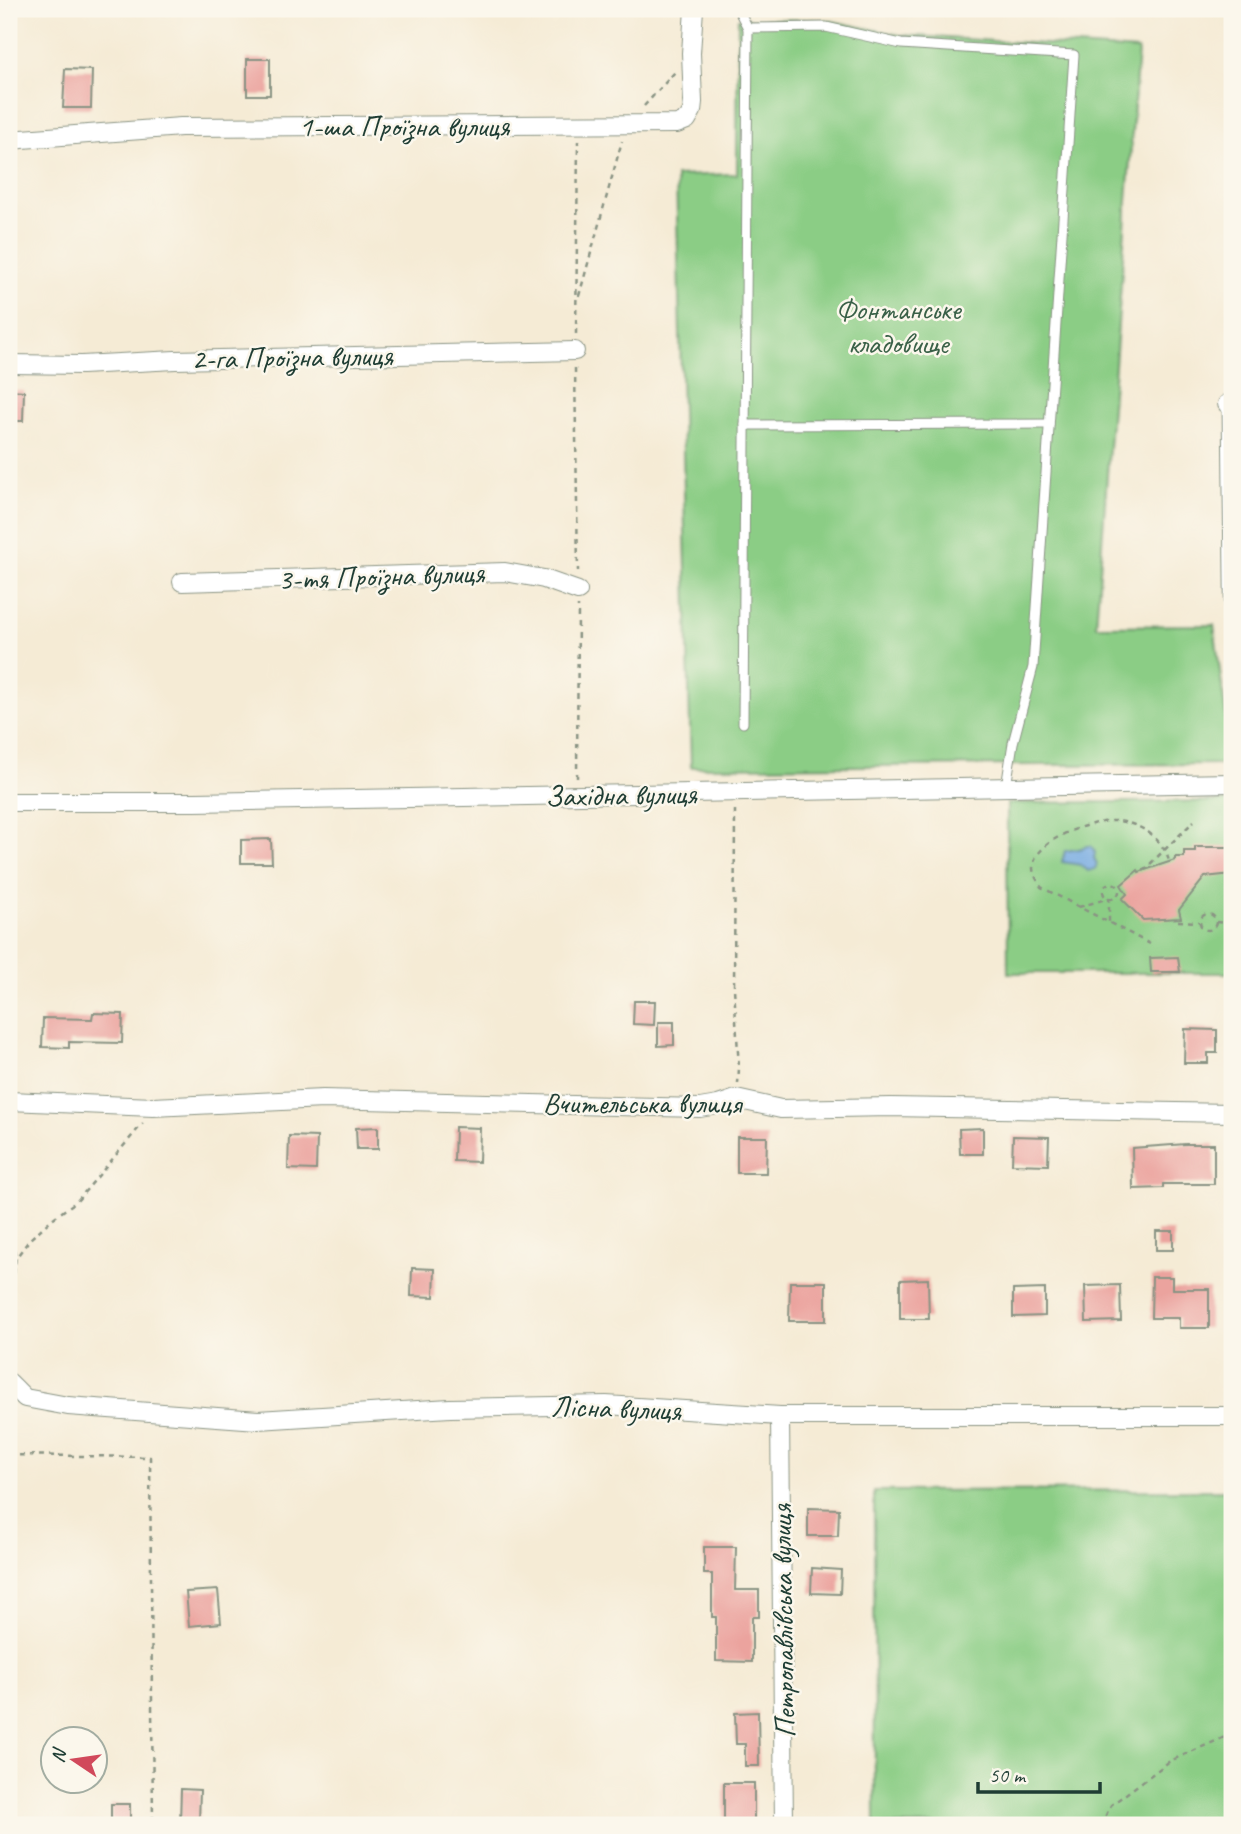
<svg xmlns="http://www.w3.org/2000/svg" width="1241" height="1834" viewBox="0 0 1241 1834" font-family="Caveat,sans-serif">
  <rect width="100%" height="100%" fill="#fbf7ec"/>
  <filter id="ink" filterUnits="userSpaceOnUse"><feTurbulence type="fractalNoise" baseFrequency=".0143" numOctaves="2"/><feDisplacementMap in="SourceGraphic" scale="14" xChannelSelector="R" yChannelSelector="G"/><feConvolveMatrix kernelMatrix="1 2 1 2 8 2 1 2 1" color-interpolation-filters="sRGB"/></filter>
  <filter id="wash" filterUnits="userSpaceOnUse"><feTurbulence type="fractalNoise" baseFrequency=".00686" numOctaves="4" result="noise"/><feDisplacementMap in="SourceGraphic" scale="28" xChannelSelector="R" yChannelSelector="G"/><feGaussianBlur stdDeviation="1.57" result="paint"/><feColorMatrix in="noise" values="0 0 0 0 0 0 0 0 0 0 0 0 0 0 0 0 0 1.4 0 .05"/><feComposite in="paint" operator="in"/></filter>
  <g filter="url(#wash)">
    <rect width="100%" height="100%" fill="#f5ebd5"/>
    <g fill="#8bcd85" stroke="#55855c" stroke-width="2">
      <polygon points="738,19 826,20 900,35 1138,50 1096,626 1214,625 1232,764 691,767 676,176 737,174"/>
      <polygon points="1232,801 1232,973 1008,973 1007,803"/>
      <polygon points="1232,1490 1232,1825 875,1825 874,1491"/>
    </g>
    <polygon fill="#73a9e1" stroke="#49738a" stroke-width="2" points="1087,846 1091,846 1095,852 1094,858 1097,864 1095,869 1088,871 1081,865 1062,862 1065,851 1079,849"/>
    <g id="blocks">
      <g fill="#eba39e">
        <rect x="247" y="59" width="23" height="36"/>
        <polygon points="65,69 92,70 91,108 63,108"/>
        <polygon points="9,390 24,391 23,421 9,421"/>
        <polygon points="271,839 272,863 241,863 241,840"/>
        <polygon points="1195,847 1232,847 1232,874 1205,877 1179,910 1181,918 1143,920 1122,899 1127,894 1121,885 1138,870 1139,872 1175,860 1175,857 1184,857 1184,851 1195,851"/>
        <polygon points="1178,957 1180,972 1151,972 1150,958"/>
        <polygon points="634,1001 655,1001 654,1025 633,1024"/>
        <polygon points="93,1013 123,1014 122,1043 69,1042 69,1048 42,1047 43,1018 92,1019"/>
        <polygon points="658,1022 674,1022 674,1045 658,1046"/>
        <polygon points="1185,1029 1217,1030 1217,1053 1208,1053 1208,1063 1184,1063"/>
        <polygon points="378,1127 378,1149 357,1149 356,1128"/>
        <polygon points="455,1127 480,1128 479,1162 454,1161"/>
        <polygon points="983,1128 983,1154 960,1154 959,1129"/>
        <polygon points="289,1136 317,1137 316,1170 288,1169"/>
        <polygon points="1013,1136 1049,1137 1048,1165 1012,1164"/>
        <polygon points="737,1137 767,1137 766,1173 737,1173"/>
        <polygon points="1186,1144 1214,1144 1214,1184 1163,1184 1163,1188 1133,1189 1132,1148"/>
        <rect x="1156" y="1231" width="17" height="19"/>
        <polygon points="412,1268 435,1269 434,1297 411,1296"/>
        <polygon points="1152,1277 1172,1277 1172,1289 1209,1289 1209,1328 1179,1328 1179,1318 1151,1318"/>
        <polygon points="928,1279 929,1319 900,1319 900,1280"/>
        <polygon points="790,1282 826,1282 826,1321 789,1321"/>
        <polygon points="1120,1285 1121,1321 1086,1322 1085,1286"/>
        <polygon points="1045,1289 1045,1316 1013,1317 1013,1290"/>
        <polygon points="808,1508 839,1509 838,1536 808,1536"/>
        <polygon points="704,1547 736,1547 735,1590 759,1590 759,1617 752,1617 752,1662 716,1661 716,1617 712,1617 712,1574 704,1574"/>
        <polygon points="812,1568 841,1570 840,1594 811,1593"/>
        <polygon points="218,1590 221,1623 189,1626 186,1592"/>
        <polygon points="758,1712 759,1766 745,1766 745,1744 736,1744 735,1713"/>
        <rect x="724" y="1783" width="30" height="42"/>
        <polygon points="181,1789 200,1790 199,1823 180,1823"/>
        <rect x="111" y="1804" width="19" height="16"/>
      </g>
    </g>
  </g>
  <g filter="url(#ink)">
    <use href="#blocks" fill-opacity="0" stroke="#8a9484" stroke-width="2"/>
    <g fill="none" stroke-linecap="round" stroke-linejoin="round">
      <defs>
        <g id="service">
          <polyline points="738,9 748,28 743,723"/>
          <polyline points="748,28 826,27 901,44 1074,55 1033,667 1013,743 1006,787"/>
          <polyline points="1227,404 1230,662 1232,680"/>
          <polyline points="745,425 1049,424"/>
        </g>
        <g id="minor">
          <polyline points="9,140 181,127 677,124 687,120 692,111 693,102 691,53 694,9"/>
          <polyline points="9,364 82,365 175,360 575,351"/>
          <polyline points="1227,404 1232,404"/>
          <polyline points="182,582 505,572 544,579 578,591"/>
          <polyline points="9,802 195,802 1232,783"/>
          <polyline points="9,1101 153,1107 323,1099 700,1108 718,1105 736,1099 781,1109 891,1107 1232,1113"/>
          <polyline points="9,1382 25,1398 68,1406 258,1420 450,1408 606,1405 780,1416 1232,1416"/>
          <polyline points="780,1416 784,1825"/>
        </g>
      </defs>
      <use href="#service" stroke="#8a9484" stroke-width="11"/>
      <use href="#minor" stroke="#8a9484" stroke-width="20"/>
      <g stroke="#8a9484" stroke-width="2.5" stroke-dasharray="5 5" stroke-linecap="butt">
        <polyline points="502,10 573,9"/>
        <polyline points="644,106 675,72"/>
        <polyline points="579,296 622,141"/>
        <polyline points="576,334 578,141"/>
        <polyline points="575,368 578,571"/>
        <polyline points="577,778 578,606"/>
        <polyline points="735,810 734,988 739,1068 738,1084"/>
        <polyline points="1143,871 1194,821"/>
        <circle cx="1111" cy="891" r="8"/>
        <polyline points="1079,907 1109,898 1109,923"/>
        <circle cx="1208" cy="922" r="8"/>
        <polyline points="1178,921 1199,922"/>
        <polyline points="1216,922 1227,923"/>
        <path d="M1150 944 1041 887C1038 881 1033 874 1033 868 1035 838 1092 820 1117 821 1141 823 1163 839 1169 861"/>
        <polyline points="9,1230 16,1257"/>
        <polyline points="9,1313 16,1258 30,1239 52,1219 77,1201 143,1123"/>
        <polyline points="9,1455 150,1457 153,1825"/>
        <polyline points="1101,1825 1111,1805 1170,1761 1232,1734"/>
      </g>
      <use href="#service" stroke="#fff" stroke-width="9"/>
      <use href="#minor" stroke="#fff" stroke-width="18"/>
    </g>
  </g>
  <g text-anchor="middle" stroke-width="5" stroke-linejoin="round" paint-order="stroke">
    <g font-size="30" fill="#1f3d34" stroke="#fbf7ec">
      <text x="404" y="136">1-ша Проїзна вулиця</text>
      <text transform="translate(292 357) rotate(-1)" y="10">2-га Проїзна вулиця</text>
      <text transform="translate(381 576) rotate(-2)" y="10">3-тя Проїзна вулиця</text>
      <text transform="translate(621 795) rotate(-1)" y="10">Західна вулиця</text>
      <text x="642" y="1113">Вчительська вулиця</text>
      <text transform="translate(616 1408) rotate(2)" y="10">Лісна вулиця</text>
      <text transform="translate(783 1621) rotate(-91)" y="10">Петропавлівська вулиця</text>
    </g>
    <g font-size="30" fill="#3a6148" stroke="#fbf7ec">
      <text x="898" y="319">Фонтанське<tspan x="898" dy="34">кладовище</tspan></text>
    </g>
  </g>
  <rect width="1241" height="1834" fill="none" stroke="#fbf7ec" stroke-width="35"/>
  <g transform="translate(74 1760) rotate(283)"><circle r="33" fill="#fbf7ec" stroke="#a3ada2" stroke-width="2"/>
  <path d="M0-5L12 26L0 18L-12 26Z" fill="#d1495b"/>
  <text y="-10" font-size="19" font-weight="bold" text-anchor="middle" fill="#1f3d34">N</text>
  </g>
  <path d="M978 1782v10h122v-10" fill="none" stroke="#1f3d34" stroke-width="3.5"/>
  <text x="989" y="1782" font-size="21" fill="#1f3d34" stroke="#fbf7ec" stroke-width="5" paint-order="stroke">50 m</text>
</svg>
